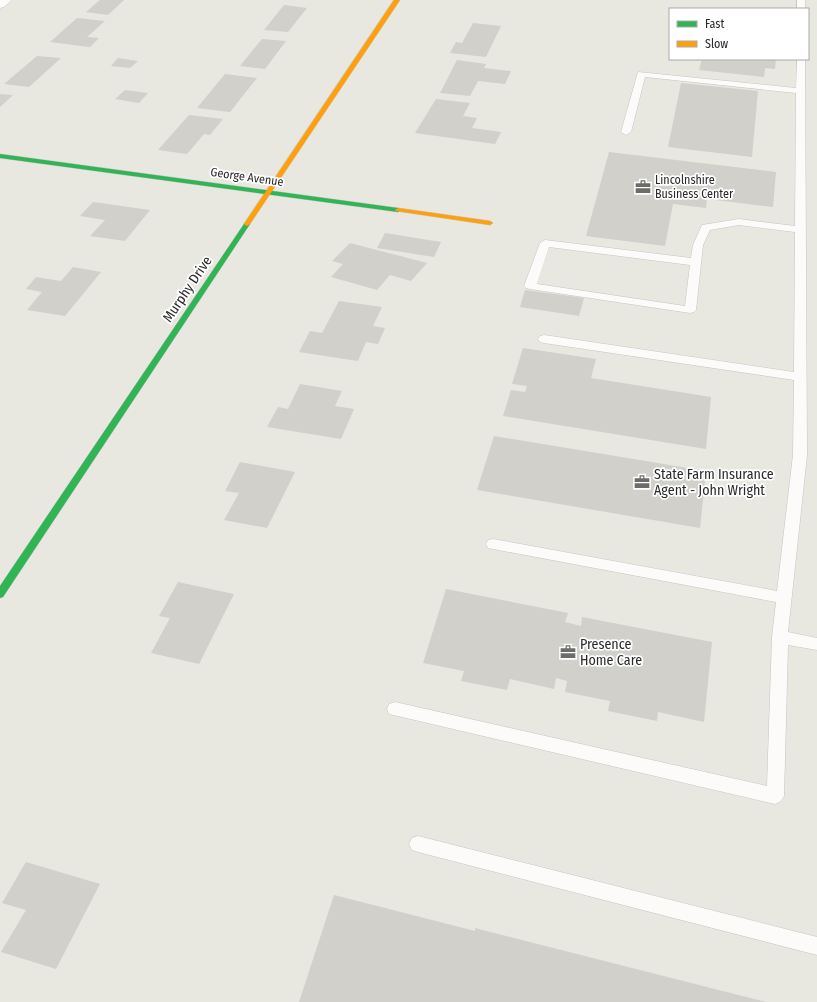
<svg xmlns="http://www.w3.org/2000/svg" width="817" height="1002" viewBox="0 0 817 1002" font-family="'Fira Sans Condensed',sans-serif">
  <rect width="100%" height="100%" fill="#e8e7e0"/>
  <g fill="#d1d0cb">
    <polygon points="100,0 124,0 108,15 86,12"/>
    <polygon points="284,5 307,8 288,32 264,30"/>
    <polygon points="77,18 105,21 87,37 99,38 90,47 50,42"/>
    <polygon points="473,23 501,26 486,57 450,53 456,42 462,43"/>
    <polygon points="262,39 286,41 265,69 240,66"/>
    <polygon points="37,56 61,58 29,87 4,84"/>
    <polygon points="118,58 138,61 130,68 111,66"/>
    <polygon points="702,59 776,59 775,69 765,68 764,77 699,70"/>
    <polygon points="457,60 486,64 484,68 511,71 505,84 478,81 470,96 440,93"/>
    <polygon points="225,74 257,78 230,112 197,108"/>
    <polygon points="681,83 758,91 752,157 668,147"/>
    <polygon points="125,90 148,93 139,103 115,99"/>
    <polygon points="0,94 13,95 0,107"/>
    <polygon points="436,99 470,103 463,116 477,118 472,128 501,132 495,144 415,133"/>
    <polygon points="189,115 223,119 210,135 204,134 187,154 158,150"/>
    <polygon points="609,152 776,172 773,207 707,199 706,208 673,204 665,246 586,236"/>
    <polygon points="93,202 150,210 125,241 90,236 105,220 80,216"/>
    <polygon points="385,233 441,242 434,257 377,248"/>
    <polygon points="350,243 427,263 411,281 390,275 377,290 331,277 343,264 332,261"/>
    <polygon points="73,267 101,272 65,316 27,310 42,292 26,289 36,277 61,281"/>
    <polygon points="525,290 584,298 579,316 520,307"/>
    <polygon points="339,301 382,307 373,326 385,328 378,344 366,342 358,361 299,352 310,331 322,333"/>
    <polygon points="523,348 596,359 591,378 711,397 706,449 503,416 511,390 525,392 527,386 512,384"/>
    <polygon points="300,384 342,391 335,406 354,409 341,439 267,427 278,407 288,409"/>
    <polygon points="494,436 706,471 700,528 477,490"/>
    <polygon points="240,462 295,472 267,528 224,520 239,493 225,491"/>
    <polygon points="178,582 234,594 199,664 151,653 170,618 159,616"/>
    <polygon points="446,589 568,613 565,622 581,626 582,617 712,642 704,722 658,712 657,721 608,711 610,701 565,692 567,681 556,678 554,689 510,679 507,690 461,681 464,671 423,663"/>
    <polygon points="26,862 100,884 56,969 1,952 26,910 2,903"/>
    <polygon points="334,895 475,931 475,928 766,1002 299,1002"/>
  </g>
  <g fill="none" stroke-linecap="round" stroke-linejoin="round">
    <defs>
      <g id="lane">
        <rect x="797" y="0" width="8" height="9"/>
        <path d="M797 59H805L807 455 788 632 817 638V650L788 645 784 796 781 801 775 804 389 714 387 709 389 704 395 702 767 786 772 637 776 602 493 549 488 548 486 544 488 540 493 539 777 591 793 455 794 380 544 343 540 342 538 339 540 336 544 335 794 372 795 232 739 225 710 230 703 245 696 310 694 312 690 313 530 289 526 288 524 286 540 243 545 240 691 258 693 245 702 225 739 219 795 226 796 93 645 77 631 132 626 135 621 132 638 72 796 88ZM549 247 690 265 685 306 537 284Z"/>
        <polygon points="418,836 817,937 817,955 418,852 412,850 409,844 412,838"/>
      </g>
      <polygon id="street" points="0,0 12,0 4,7 0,8"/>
      <g id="fast">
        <polygon points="0,154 398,208 401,210 398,212 0,158"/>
        <polygon points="247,222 250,224 3,597 0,598 0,586 244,224"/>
      </g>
      <g id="slow">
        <polygon points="394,0 400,0 250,224 247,226 245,225 244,224"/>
        <polygon points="398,208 490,221 493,223 490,225 396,211 395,210"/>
      </g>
    </defs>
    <use href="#lane" stroke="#c6c5c5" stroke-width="1"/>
    <use href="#street" stroke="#c6c5c5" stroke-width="1"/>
    <use href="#fast" stroke="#c6c5c5" stroke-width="1"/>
    <use href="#slow" stroke="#c6c5c5" stroke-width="1"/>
    <use href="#lane" fill="#fcfbfa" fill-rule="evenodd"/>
    <use href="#street" fill="#fcfbfa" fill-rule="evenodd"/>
    <use href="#fast" fill="#30b455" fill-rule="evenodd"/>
    <use href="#slow" fill="#ff9f0a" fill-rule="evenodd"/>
  </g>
  <defs>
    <symbol id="office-bare" viewBox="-9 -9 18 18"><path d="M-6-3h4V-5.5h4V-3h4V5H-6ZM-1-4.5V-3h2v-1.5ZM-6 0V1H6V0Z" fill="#6c6c6a" stroke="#fff" stroke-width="2.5" paint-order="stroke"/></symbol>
  </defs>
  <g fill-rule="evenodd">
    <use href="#office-bare" x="632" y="176" width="22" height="22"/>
    <use href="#office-bare" x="631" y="471" width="22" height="22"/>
    <use href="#office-bare" x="557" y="641" width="22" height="22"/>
  </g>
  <g text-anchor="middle" stroke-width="3.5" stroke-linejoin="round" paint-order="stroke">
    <g font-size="12" fill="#2a2a2a" stroke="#fff">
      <text transform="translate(247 177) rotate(8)" y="4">George Avenue</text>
    </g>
    <g font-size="12" fill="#2a2a2a" stroke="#fff" text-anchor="start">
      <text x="655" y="184">Lincolnshire<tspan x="655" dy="14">Business Center</tspan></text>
    </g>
    <g font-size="14" fill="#2a2a2a" stroke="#fff">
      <text transform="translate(187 289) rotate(-56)" y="5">Murphy Drive</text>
    </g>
    <g font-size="14" fill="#2a2a2a" stroke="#fff" text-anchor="start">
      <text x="654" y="479">State Farm Insurance<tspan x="654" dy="16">Agent - John Wright</tspan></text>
      <text x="580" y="649">Presence<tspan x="580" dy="16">Home Care</tspan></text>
    </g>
  </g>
  <rect x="669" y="8" width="140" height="52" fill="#ffffff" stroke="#aaaaaa"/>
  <rect x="677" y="21" width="20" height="6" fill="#30b455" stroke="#aaaaaa"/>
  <text x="705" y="28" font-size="12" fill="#2a2a2a">Fast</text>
  <rect x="677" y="41" width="20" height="6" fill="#ff9f0a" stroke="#aaaaaa"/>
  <text x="705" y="48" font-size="12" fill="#2a2a2a">Slow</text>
</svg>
